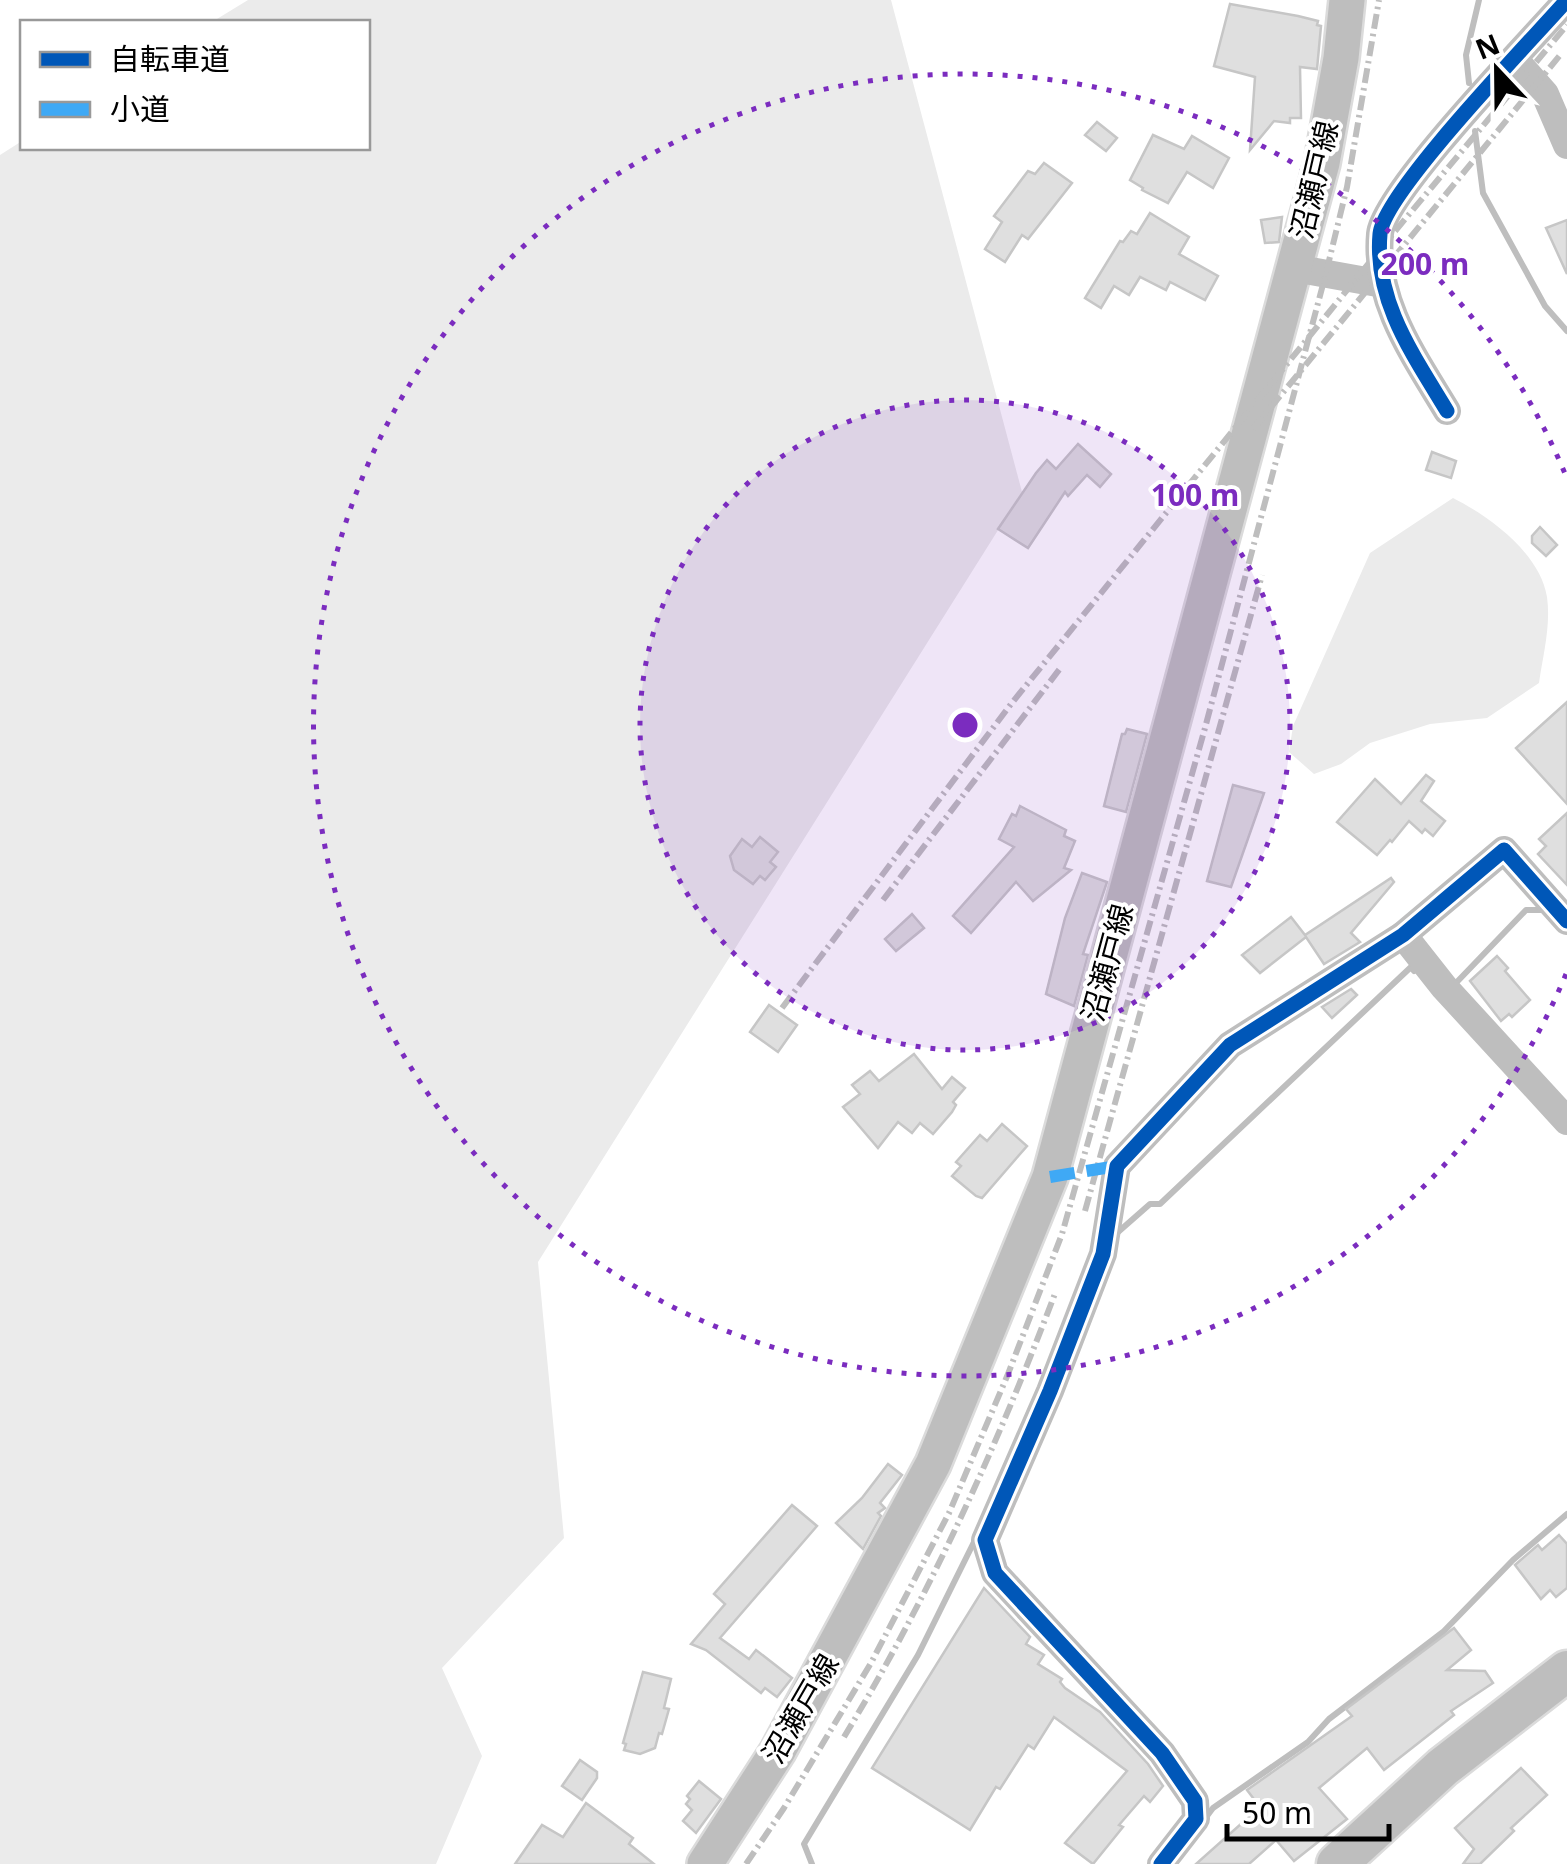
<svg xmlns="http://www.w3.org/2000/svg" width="1567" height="1864" viewBox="0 0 1567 1864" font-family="'Noto Sans','Noto Sans JP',sans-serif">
  <rect width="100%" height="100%" fill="#fff"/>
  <g fill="#ebebeb">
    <polygon points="248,0 891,0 1022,492 538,1262 564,1538 442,1668 482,1756 436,1864 0,1864 0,155 22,141 22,148 368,148 368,22 212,22"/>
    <path d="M1453 498C1489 516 1540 553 1547 597 1551 626 1543 655 1539 683L1487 718 1430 724 1370 743 1341 764 1314 774 1289 752 1293 726 1370 553Z"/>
  </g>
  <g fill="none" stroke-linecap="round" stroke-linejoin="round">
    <g stroke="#bebebe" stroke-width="6">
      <polyline points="1469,83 1466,55 1479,0"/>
      <polyline points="1475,131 1483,193 1545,306 1567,331"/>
      <polyline points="1454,985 1526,910 1545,910"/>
      <polyline points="1117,1233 1150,1204 1160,1204 1411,967 1414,971"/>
      <polyline points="1207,1816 1213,1808 1308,1742 1329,1719 1443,1632 1513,1560 1567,1514"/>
      <polyline points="812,1864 804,1844 918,1655 974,1542"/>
    </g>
  </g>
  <g fill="#dfdfdf" stroke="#c6c6c6" stroke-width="2.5">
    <polygon points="1230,4 1298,16 1318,21 1317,25 1321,26 1317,69 1300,67 1301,118 1290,118 1290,123 1274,121 1250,150 1255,77 1214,66"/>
    <polygon points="1097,122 1117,138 1106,151 1085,135"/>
    <polygon points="1153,135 1184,149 1192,136 1229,158 1213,188 1187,172 1168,203 1142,190 1143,188 1130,180"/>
    <polygon points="1044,163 1072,183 1028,239 1022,235 1005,262 985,249 1002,222 994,216 1028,171 1035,174"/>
    <polygon points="1150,213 1189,237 1179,254 1218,276 1205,300 1170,282 1166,290 1140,277 1129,295 1114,286 1101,308 1085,298 1120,241 1123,242 1131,231 1137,234"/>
    <polygon points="1282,217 1279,242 1265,243 1261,220"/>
    <polygon points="1567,220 1567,274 1546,228"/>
    <polygon points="1078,444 1111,474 1100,487 1087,475 1068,496 1065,492 1028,548 998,529 1036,473 1047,460 1056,469"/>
    <polygon points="1432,452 1456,461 1451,478 1426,470"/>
    <polygon points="1540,527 1557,545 1546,556 1532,543 1532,536"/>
    <polygon points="1567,702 1567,804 1516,748"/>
    <polygon points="1127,729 1147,734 1126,812 1104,806 1122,734 1125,734"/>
    <polygon points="1426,775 1434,781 1421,801 1445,821 1433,836 1425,829 1422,833 1409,821 1392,842 1390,840 1377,855 1337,822 1375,779 1401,804"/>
    <polygon points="1233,785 1264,793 1231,887 1207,881"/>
    <polygon points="1020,806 1066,830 1064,836 1075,841 1064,868 1071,870 1033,901 1016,882 971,933 953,916 1014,847 999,839 1012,814 1016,816"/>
    <polygon points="1567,813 1567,885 1538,854 1546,846 1539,839"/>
    <polygon points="760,837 778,852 770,862 776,867 765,880 760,876 753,884 734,870 730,856 742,839 752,847"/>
    <polygon points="1082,873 1107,882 1083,954 1088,955 1074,1006 1046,994 1065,918"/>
    <polygon points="1391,878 1394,882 1351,933 1360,942 1324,964 1306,937 1260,973 1242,955 1291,917 1305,935"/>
    <polygon points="912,914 924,928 896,951 885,939"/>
    <polygon points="1497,956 1508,968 1505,971 1530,1000 1512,1017 1509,1014 1501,1021 1470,981"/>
    <polygon points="1351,989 1357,995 1332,1018 1322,1007"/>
    <polygon points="769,1005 797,1025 778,1052 750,1032"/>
    <polygon points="914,1054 942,1089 952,1077 965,1088 953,1102 956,1105 952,1112 933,1134 920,1123 912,1133 898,1122 878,1148 843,1107 860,1094 852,1085 870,1071 879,1081"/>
    <polygon points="1002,1124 1027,1146 982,1198 976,1196 952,1176 961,1166 956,1162 980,1135 987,1141"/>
    <polygon points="888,1464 902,1475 880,1503 885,1508 878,1513 881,1516 863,1549 836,1523 862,1498"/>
    <polygon points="792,1505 817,1526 720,1638 749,1659 756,1650 792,1678 777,1697 765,1688 761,1693 706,1650 691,1644 725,1604 714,1594"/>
    <polygon points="1559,1535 1567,1544 1567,1588 1556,1597 1550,1590 1541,1599 1515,1565 1538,1545 1542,1550"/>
    <polygon points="984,1588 1030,1637 1026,1644 1044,1655 1038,1664 1062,1679 1060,1682 1065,1688 1100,1712 1148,1764 1163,1786 1150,1802 1144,1796 1119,1825 1123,1827 1093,1864 1065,1843 1127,1771 1054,1717 1034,1749 1028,1745 1000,1789 996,1787 970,1830 872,1768"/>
    <polygon points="1454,1628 1471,1650 1447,1670 1485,1671 1493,1683 1451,1711 1454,1715 1384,1770 1367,1748 1319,1788 1347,1819 1294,1861 1276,1840 1249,1864 1196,1864 1260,1807 1247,1790 1352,1716 1346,1709"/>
    <polygon points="643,1672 671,1679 664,1708 669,1709 662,1734 659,1733 655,1748 640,1754 624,1750 626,1744 623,1743"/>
    <polygon points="580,1760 597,1772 597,1778 582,1800 562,1786"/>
    <polygon points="1521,1768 1547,1795 1511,1828 1514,1831 1480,1864 1463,1864 1474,1849 1455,1828"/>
    <polygon points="699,1781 721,1799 696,1833 683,1821 692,1810 686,1804 690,1799 687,1796"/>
    <polygon points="586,1803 633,1838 629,1844 654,1864 515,1864 542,1825 563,1837"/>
  </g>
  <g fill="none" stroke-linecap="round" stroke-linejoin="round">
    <defs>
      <polyline id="major" points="705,1864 778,1751 933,1464 1050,1177 1322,163 1341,58 1347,0"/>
      <polyline id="highway" points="1337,1864 1443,1767 1567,1671"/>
    </defs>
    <use href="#major" stroke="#dbdbdb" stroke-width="40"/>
    <use href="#highway" stroke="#dbdbdb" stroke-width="45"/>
    <g stroke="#bebebe" stroke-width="28">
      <polyline points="1515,60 1545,94 1567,145"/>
      <polyline points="1294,268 1383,284"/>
      <path d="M1447 411C1414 356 1374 301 1380 234 1383 193 1532 40 1567 0"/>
      <polyline points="1403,935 1444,987 1567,1121"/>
      <polyline points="1161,1864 1196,1819 1195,1801 1162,1753 995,1573 985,1540 1050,1391 1103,1254 1117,1166 1230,1045 1403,935 1504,850 1567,921"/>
    </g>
    <use href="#major" stroke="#bebebe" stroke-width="35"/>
    <use href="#highway" stroke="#bebebe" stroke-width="40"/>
    <g stroke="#bebebe" stroke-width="6" stroke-dasharray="15 5 2.5 5" stroke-linecap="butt">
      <polyline points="1253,429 1561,54"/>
      <polyline points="883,900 1062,666"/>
      <polyline points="782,1008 1011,704 1386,242 1567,25"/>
      <polyline points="1085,1211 1262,575"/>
      <path d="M844 1737C930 1595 997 1446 1056 1291"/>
      <polyline points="746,1864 784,1808 871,1663 949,1513 1008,1374 1062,1234 1205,728 1326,273 1347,187 1379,0"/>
    </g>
    <polyline stroke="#3fa9f5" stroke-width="12" stroke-dasharray="25 12" stroke-linecap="butt" points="1050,1177 1117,1166"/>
    <defs>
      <g id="cycleway">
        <path d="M1447 411C1414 356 1374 301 1380 234 1383 193 1532 40 1567 0"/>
        <polyline points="1161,1864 1196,1819 1195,1801 1162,1753 995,1573 985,1540 1050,1391 1103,1254 1117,1166 1230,1045 1403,935 1504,850 1567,921"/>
      </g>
    </defs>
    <use href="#cycleway" stroke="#fff" stroke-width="21"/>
    <use href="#cycleway" stroke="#0057b8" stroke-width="15"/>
  </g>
  <circle cx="965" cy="725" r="325" fill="#7b2cbf" fill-opacity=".12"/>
  <g fill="none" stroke="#7b2cbf" stroke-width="5" stroke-dasharray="5 10">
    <circle cx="965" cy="725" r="325"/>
    <path d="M1566 974A651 651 0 1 1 1566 476"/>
  </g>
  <g text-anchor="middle" stroke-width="8" stroke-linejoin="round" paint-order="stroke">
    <g font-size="30" fill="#000" stroke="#fff">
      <text transform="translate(1315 180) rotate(-77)" y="10">沼瀬戸線</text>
      <text transform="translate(1108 963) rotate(-75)" y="10">沼瀬戸線</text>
      <text transform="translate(801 1709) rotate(-60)" y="10">沼瀬戸線</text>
    </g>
  </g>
  <circle cx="965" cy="725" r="15" fill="#7b2cbf" stroke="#fff" stroke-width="5"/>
  <g font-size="30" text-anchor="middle" font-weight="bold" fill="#7b2cbf" stroke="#fff" stroke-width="8" stroke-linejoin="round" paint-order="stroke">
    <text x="1425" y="275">200 m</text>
    <text x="1195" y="506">100 m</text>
  </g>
  <rect x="20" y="20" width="350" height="130" fill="#ffffff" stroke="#999999" stroke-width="2.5"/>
  <rect x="40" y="52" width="50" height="15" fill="#0057b8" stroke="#999999" stroke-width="2.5"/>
  <text x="110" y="70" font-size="30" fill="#000000">自転車道</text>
  <rect x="40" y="102" width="50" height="15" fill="#3fa9f5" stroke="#999999" stroke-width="2.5"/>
  <text x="110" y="120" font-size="30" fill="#000000">小道</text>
  <g transform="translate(1497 70) rotate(338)" stroke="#ffffff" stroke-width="8" paint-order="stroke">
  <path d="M0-8L18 38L0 25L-18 38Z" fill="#000000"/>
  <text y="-15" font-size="28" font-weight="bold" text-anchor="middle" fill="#000000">N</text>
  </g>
  <path d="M1227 1824v15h162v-15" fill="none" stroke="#000000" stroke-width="5"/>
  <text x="1242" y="1824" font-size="30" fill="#000000" stroke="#ffffff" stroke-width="8" paint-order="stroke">50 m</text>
</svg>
